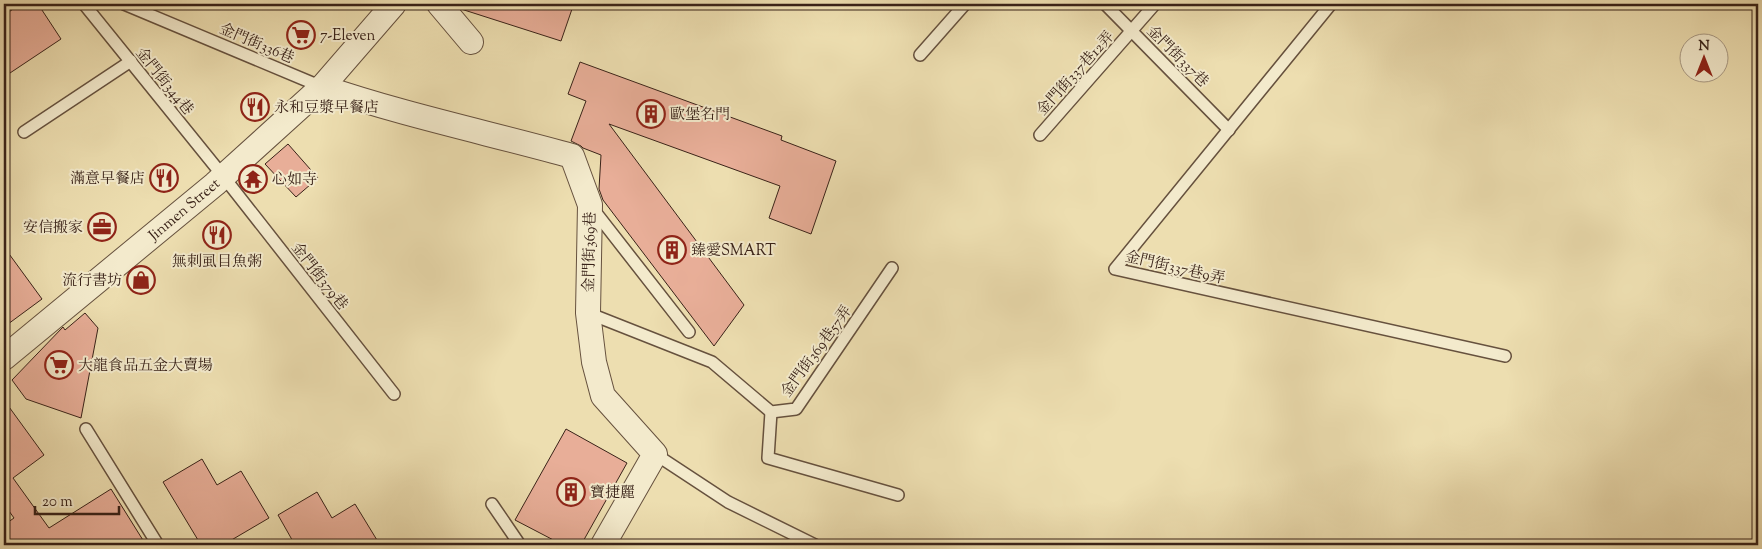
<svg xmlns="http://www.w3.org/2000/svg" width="1762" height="549" viewBox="0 0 1762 549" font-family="'Sorts Mill Goudy','Noto Serif TC',serif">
  <rect width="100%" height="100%" fill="#eddeb0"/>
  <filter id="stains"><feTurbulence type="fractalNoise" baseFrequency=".004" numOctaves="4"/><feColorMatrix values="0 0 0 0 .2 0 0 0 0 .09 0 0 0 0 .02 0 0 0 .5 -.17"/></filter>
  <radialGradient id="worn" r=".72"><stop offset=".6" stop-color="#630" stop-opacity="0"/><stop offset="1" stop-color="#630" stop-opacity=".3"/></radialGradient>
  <g fill="#e8ae98" stroke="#392218">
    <polygon points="21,4 38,4 61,39 4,77 4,15"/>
    <polygon points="461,4 556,4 572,9 561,41 461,9"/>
    <polygon points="580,62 782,136 781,140 836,161 811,234 769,218 780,186 609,124 744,305 714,346 603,200 599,189 601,155 583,148 581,146 571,141 586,101 568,94"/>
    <polygon points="288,144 318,178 296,197 265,164"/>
    <polygon points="4,247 42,299 4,327"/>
    <polygon points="85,313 98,328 81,418 26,399 12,380 63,327 65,330"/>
    <polygon points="4,400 44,455 13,478 49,528 111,489 146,545 4,545 4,525 14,518 4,504"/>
    <polygon points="566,429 627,463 581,545 563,545 515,520"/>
    <polygon points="202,459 217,485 241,471 269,518 223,545 201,545 163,482"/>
    <polygon points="317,492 332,518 355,504 380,545 295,545 278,515"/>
  </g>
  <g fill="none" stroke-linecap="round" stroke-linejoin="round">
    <defs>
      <g id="lane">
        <polyline points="84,4 223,176 394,394"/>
        <polyline points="124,4 322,87"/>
        <polyline points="1105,4 1229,130"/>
        <polyline points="1331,4 1115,269 1505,356"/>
        <polyline points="920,55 965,4"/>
        <polyline points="24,132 131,61"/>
        <polyline points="1040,135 1155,4"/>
        <polyline points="593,209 689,332"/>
        <polyline points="588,313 712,362 771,412 796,409 892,268"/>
        <polyline points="771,412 768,458 898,495"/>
        <polyline points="86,429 158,545"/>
        <polyline points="655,454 728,502 815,545"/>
        <polyline points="492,504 520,545"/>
      </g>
      <g id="street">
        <polyline points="439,4 471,42"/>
        <path d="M322 87C404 115 489 133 572 156L590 205 588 313 594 362 603 396 655 454 603 545"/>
        <polyline points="4,358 215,184 322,87 394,4"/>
      </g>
    </defs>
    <use href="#lane" stroke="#66513e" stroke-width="14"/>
    <use href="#street" stroke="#66513e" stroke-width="26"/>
    <use href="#lane" stroke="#f3eacc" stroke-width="11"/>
    <use href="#street" stroke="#f3eacc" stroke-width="24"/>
  </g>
  <defs>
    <symbol id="supermarket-ring" viewBox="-11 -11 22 22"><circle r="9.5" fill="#f3eacc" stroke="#8f2418" stroke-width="1.5"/><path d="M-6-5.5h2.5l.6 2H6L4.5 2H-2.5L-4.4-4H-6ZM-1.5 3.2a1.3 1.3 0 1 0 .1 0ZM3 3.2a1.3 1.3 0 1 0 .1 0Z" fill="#8f2418"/></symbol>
    <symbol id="restaurant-ring" viewBox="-11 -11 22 22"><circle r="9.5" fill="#f3eacc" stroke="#8f2418" stroke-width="1.5"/><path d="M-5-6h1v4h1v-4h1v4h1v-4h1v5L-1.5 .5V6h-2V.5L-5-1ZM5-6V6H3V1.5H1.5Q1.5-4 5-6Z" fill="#8f2418"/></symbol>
    <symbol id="building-ring" viewBox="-11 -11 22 22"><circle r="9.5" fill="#f3eacc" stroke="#8f2418" stroke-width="1.5"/><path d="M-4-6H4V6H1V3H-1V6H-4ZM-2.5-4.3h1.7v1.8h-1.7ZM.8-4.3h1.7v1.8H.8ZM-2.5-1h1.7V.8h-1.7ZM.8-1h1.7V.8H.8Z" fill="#8f2418"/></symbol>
    <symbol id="temple-ring" viewBox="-11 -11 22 22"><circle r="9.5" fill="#f3eacc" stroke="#8f2418" stroke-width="1.5"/><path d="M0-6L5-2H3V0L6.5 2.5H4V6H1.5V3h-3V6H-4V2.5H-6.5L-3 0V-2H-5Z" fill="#8f2418"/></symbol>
    <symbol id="office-ring" viewBox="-11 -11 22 22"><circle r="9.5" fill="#f3eacc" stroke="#8f2418" stroke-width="1.5"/><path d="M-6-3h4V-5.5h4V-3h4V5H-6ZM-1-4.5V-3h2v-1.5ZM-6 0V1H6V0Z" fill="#8f2418"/></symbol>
    <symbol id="shop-ring" viewBox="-11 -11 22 22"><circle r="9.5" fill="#f3eacc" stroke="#8f2418" stroke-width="1.5"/><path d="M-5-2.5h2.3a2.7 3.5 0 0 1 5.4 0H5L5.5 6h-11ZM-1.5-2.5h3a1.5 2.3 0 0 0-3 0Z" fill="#8f2418"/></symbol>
  </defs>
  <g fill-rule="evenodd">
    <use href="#supermarket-ring" x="285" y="19" width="32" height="32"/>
    <use href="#restaurant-ring" x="239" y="91" width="32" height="32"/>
    <use href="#building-ring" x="635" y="98" width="32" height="32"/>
    <use href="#restaurant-ring" x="148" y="162" width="32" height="32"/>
    <use href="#temple-ring" x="237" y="163" width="32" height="32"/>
    <use href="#office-ring" x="86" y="211" width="32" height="32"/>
    <use href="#restaurant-ring" x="201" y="219" width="32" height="32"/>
    <use href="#building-ring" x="656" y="234" width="32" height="32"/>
    <use href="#shop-ring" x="125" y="264" width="32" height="32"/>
    <use href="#supermarket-ring" x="43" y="349" width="32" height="32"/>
    <use href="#building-ring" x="555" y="476" width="32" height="32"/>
  </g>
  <g text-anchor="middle" stroke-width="4" stroke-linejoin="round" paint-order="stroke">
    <g font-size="15" fill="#392218" stroke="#f3eacc" text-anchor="start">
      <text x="320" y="40">7-Eleven</text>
      <text x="274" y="112">永和豆漿早餐店</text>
      <text x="670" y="119">歐堡名門</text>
      <text x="145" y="183" text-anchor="end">滿意早餐店</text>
      <text x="272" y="184">心如寺</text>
      <text x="83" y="232" text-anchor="end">安信搬家</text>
      <text x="691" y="255">臻愛SMART</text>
      <text x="217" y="266" text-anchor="middle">無刺虱目魚粥</text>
      <text x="122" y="285" text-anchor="end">流行書坊</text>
      <text x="78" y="370">大龍食品五金大賣場</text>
      <text x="590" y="497">寶捷麗</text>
    </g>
    <g font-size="15" fill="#392218" stroke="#f3eacc">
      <text transform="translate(257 43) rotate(23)" y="5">金門街336巷</text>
      <text transform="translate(1178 56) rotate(45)" y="5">金門街337巷</text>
      <text transform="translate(1075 73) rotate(-48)" y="5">金門街337巷12弄</text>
      <text transform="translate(165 81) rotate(51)" y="5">金門街344巷</text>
      <text transform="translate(184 209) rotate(-40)" y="5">Jinmen Street</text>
      <text transform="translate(589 252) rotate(-89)" y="5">金門街369巷</text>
      <text transform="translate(1175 267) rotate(13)" y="5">金門街337巷9弄</text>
      <text transform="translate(320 276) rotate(52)" y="5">金門街379巷</text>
      <text transform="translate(816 351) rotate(-54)" y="5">金門街369巷57弄</text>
    </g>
  </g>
  <rect width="1762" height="549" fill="none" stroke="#eddeb0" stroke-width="20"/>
  <rect x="5" y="5" width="1752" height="539" fill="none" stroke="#392218" stroke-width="2.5"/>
  <rect x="10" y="10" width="1742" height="529" fill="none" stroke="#392218"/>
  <g transform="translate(1704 58)"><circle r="24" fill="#f3eacc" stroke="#a99a84"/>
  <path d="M0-4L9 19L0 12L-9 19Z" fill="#8f2418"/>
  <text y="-8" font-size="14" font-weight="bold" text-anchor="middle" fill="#392218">N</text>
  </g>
  <path d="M35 506v8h84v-8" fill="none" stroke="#392218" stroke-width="2.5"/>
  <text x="42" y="506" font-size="15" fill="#392218" stroke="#f3eacc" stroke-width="4" paint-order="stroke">20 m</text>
  <rect width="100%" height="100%" filter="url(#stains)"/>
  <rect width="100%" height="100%" fill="url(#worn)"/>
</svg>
